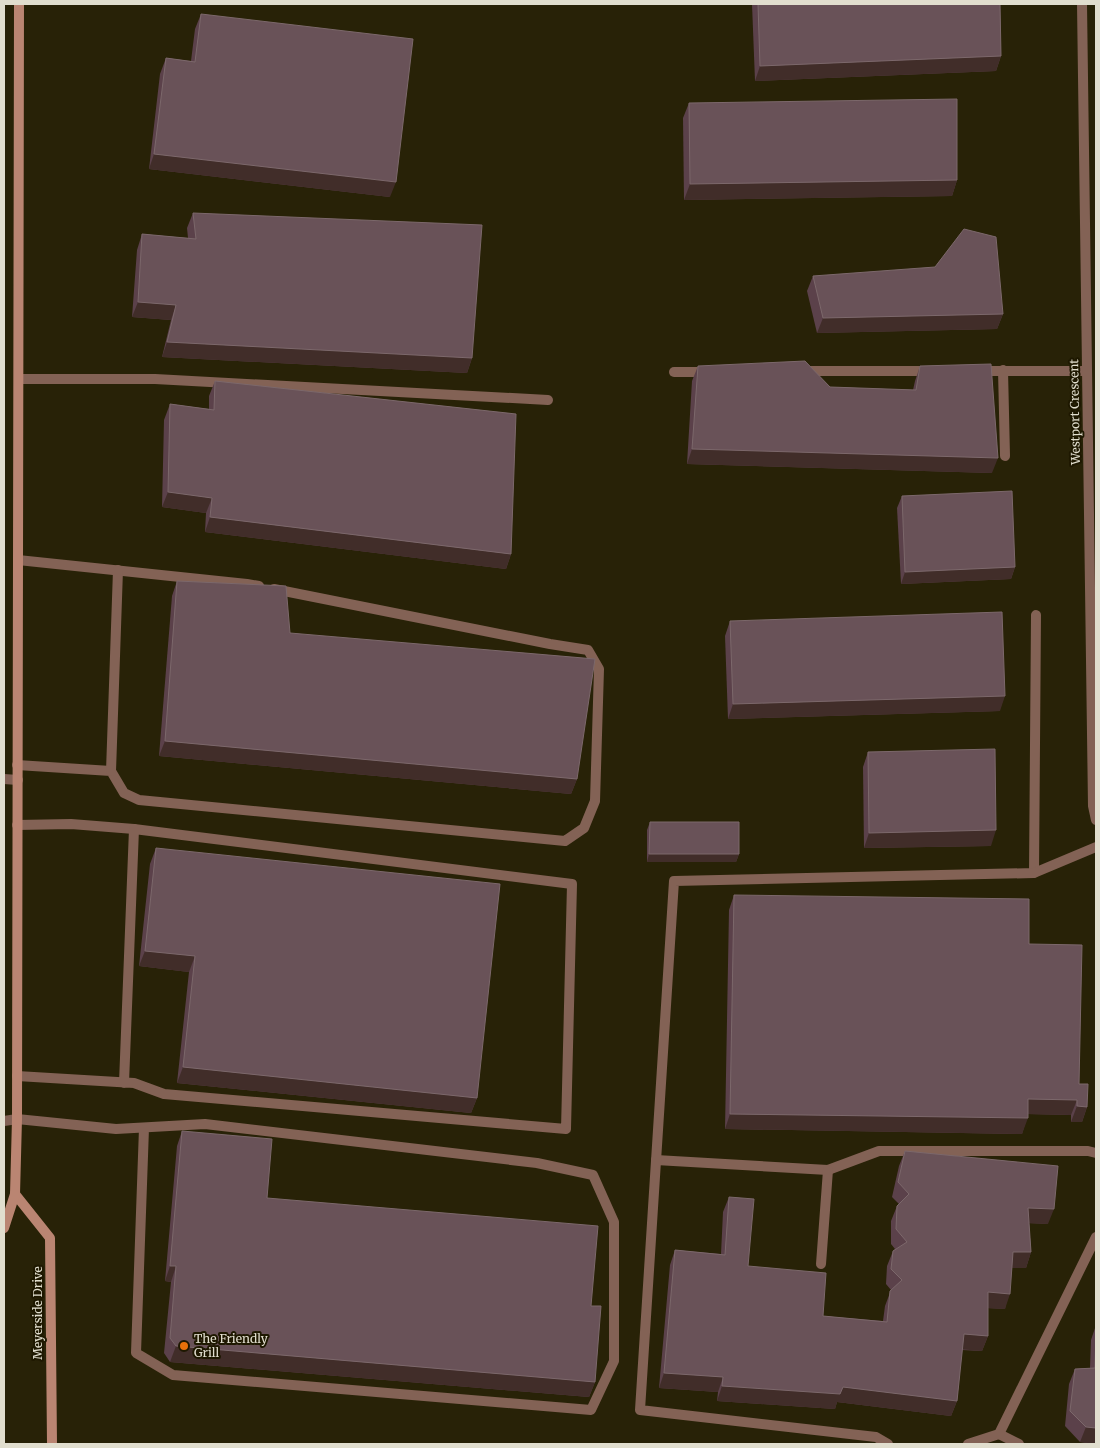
<svg xmlns="http://www.w3.org/2000/svg" width="1100" height="1448" viewBox="0 0 1100 1448" font-family="Merriweather,serif">
  <rect width="100%" height="100%" fill="#282207"/>
  <g fill="none" stroke-linecap="round" stroke-linejoin="round">
    <g stroke="#836255" stroke-width="10">
      <polyline points="1003,370 1005,456"/>
      <polyline points="803,371 931,371"/>
      <polyline points="978,371 1087,371"/>
      <polyline points="674,372 709,372"/>
      <polyline points="19,379 155,379 548,400"/>
      <polyline points="18,560 247,584 259,586"/>
      <polyline points="17,765 111,771 124,793 139,800 565,841 584,828 595,801 599,669 588,650 550,644 274,589"/>
      <polyline points="111,771 118,570"/>
      <polyline points="4,779 18,780"/>
      <polyline points="17,825 71,824 134,829"/>
      <polyline points="1034,873 1036,615"/>
      <polyline points="17,1076 134,1083 164,1094 566,1129 572,884 134,829 124,1083"/>
      <polyline points="4,1121 17,1119 116,1129 205,1124 537,1163 593,1175 614,1222 614,1361 591,1410 173,1375 136,1353 144,1128"/>
      <polyline points="656,1160 828,1170 879,1151 1088,1151 1096,1153"/>
      <polyline points="821,1264 828,1170"/>
      <polyline points="999,1434 1019,1444"/>
      <polyline points="888,1444 876,1437 640,1410 674,881 1034,873 1096,847"/>
      <polyline points="968,1444 999,1434 1096,1237"/>
    </g>
    <polyline stroke="#836255" stroke-width="10" points="1082,4 1093,806 1096,820"/>
    <g stroke="#ba8572" stroke-width="10">
      <polyline points="15,1194 50,1238 52,1444"/>
      <polyline points="4,1228 15,1194 17,1119 19,4"/>
    </g>
  </g>
  <g fill="#5b414a">
    <polygon points="752,4 1000,4 1001,56 996,71 755,81"/>
    <polygon points="201,14 390,197 149,169 160,74 166,58 191,61 195,29"/>
    <polygon points="689,103 957,180 952,196 684,200 683,118"/>
    <polygon points="193,213 472,358 467,373 162,357 171,320 132,317 137,250 142,234 188,238 187,228"/>
    <polygon points="813,276 1003,314 997,329 817,333 807,291"/>
    <polygon points="698,366 830,387 913,390 915,381 920,366 992,473 687,464 692,381"/>
    <polygon points="215,381 511,554 506,569 205,532 206,513 162,507 164,420 170,404 209,409 209,396"/>
    <polygon points="902,496 1015,567 1011,579 901,584 897,508"/>
    <polygon points="177,581 577,779 571,794 159,756 172,596"/>
    <polygon points="730,621 1000,711 728,719 725,636"/>
    <polygon points="868,752 991,846 864,848 863,767"/>
    <polygon points="650,822 739,854 736,862 647,862 647,830"/>
    <polygon points="156,848 477,1098 471,1113 177,1083 189,972 139,966 150,864"/>
    <polygon points="734,895 1029,944 1087,1107 1082,1122 1071,1122 1071,1115 1028,1114 1022,1134 725,1129 729,910"/>
    <polygon points="182,1131 267,1198 591,1306 595,1382 589,1397 170,1362 164,1353 171,1282 165,1281 177,1146"/>
    <polygon points="905,1151 1048,1224 1029,1223 1031,1252 1026,1268 1012,1268 1005,1309 988,1308 988,1336 982,1351 962,1350 957,1401 951,1416 837,1402 835,1409 717,1401 718,1392 659,1388 670,1265 675,1250 721,1254 723,1212 729,1197 748,1266 823,1316 883,1321 885,1306 891,1290 886,1284 887,1266 893,1251 895,1249 891,1244 891,1221 897,1206 899,1204 892,1197 899,1166"/>
    <polygon points="1096,1325 1096,1444 1080,1442 1065,1426 1069,1384 1075,1369 1090,1368 1091,1340"/>
  </g>
  <g fill="#412d29">
    <polygon points="1001,56 996,71 755,81 760,66"/>
    <polygon points="154,154 396,182 390,197 149,169"/>
    <polygon points="957,180 952,196 684,200 690,184"/>
    <polygon points="138,302 176,305 171,320 132,317"/>
    <polygon points="1003,314 997,329 817,333 823,318"/>
    <polygon points="167,342 472,358 467,373 162,357"/>
    <polygon points="692,449 998,458 992,473 687,464"/>
    <polygon points="168,492 212,498 206,513 162,507"/>
    <polygon points="210,517 511,554 506,569 205,532"/>
    <polygon points="1015,567 1011,579 901,584 905,572"/>
    <polygon points="1005,696 1000,711 728,719 733,704"/>
    <polygon points="165,741 577,779 571,794 159,756"/>
    <polygon points="996,830 991,846 864,848 869,833"/>
    <polygon points="649,854 739,854 736,862 647,862"/>
    <polygon points="145,951 195,956 189,972 139,966"/>
    <polygon points="183,1067 477,1098 471,1113 177,1083"/>
    <polygon points="1028,1099 1077,1100 1071,1115 1023,1114"/>
    <polygon points="1077,1106 1087,1107 1082,1122 1071,1122"/>
    <polygon points="730,1114 1028,1118 1022,1134 725,1129"/>
    <polygon points="1028,1208 1054,1209 1048,1224 1023,1223"/>
    <polygon points="1013,1252 1031,1252 1026,1268 1008,1268"/>
    <polygon points="170,1266 176,1266 171,1282 165,1281"/>
    <polygon points="988,1292 1010,1294 1005,1309 983,1308"/>
    <polygon points="964,1334 988,1336 982,1351 958,1349"/>
    <polygon points="176,1346 595,1382 589,1397 170,1362"/>
    <polygon points="664,1373 723,1377 718,1392 659,1388"/>
    <polygon points="722,1386 843,1387 957,1401 951,1416 837,1402 835,1409 717,1401"/>
    <polygon points="1086,1427 1096,1428 1096,1444 1080,1442"/>
  </g>
  <g fill="#695258" stroke="#7c686b">
    <polygon points="758,4 1000,4 1001,56 760,66"/>
    <polygon points="201,14 413,39 396,182 154,154 166,58 195,62"/>
    <polygon points="957,99 957,180 690,184 689,103"/>
    <polygon points="193,213 482,225 472,358 167,342 176,305 138,302 142,234 196,239"/>
    <polygon points="964,229 996,237 1003,314 823,318 813,276 935,267"/>
    <polygon points="805,361 830,387 916,390 920,366 991,364 998,458 692,449 698,366"/>
    <polygon points="215,381 516,414 511,554 210,517 212,498 168,492 170,404 214,410"/>
    <polygon points="1012,491 1015,567 905,572 902,496"/>
    <polygon points="177,581 286,586 290,633 595,659 577,779 165,741"/>
    <polygon points="1002,612 1005,696 733,704 730,621"/>
    <polygon points="995,749 996,830 869,833 868,752"/>
    <polygon points="650,822 739,822 739,854 649,854"/>
    <polygon points="156,848 500,884 477,1098 183,1067 195,956 145,951"/>
    <polygon points="734,895 1029,899 1029,944 1082,945 1079,1084 1088,1084 1087,1107 1077,1106 1077,1100 1028,1099 1028,1118 730,1114"/>
    <polygon points="182,1131 272,1139 267,1198 598,1226 591,1306 601,1306 595,1382 176,1346 170,1338 176,1266 170,1266"/>
    <polygon points="905,1151 1058,1166 1054,1209 1028,1208 1031,1252 1013,1252 1010,1294 988,1292 988,1336 964,1334 957,1401 843,1387 840,1394 722,1386 723,1377 664,1373 675,1250 725,1255 729,1197 754,1199 748,1266 826,1273 823,1316 887,1322 890,1291 902,1280 891,1269 893,1251 907,1242 896,1229 897,1206 909,1194 898,1182"/>
    <polygon points="1096,1332 1096,1428 1086,1427 1070,1411 1075,1369 1095,1368"/>
  </g>
  <circle fill="#e8710a" stroke="#1e1800" stroke-width="2" cx="184" cy="1346" r="5"/>
  <g text-anchor="middle" stroke-width="4" stroke-linejoin="round" paint-order="stroke">
    <g font-size="12" fill="#e1dece" stroke="#1e1800">
      <text transform="translate(1075 412) rotate(-91)" y="4">Westport Crescent</text>
      <text transform="translate(38 1313) rotate(-90)" y="4">Meyerside Drive</text>
    </g>
    <g font-size="12" fill="#e1dece" stroke="#1e1800" text-anchor="start">
      <text x="194" y="1343">The Friendly<tspan x="194" dy="14">Grill</tspan></text>
    </g>
  </g>
  <rect width="1100" height="1448" fill="none" stroke="#e1dece" stroke-width="10"/>
</svg>
